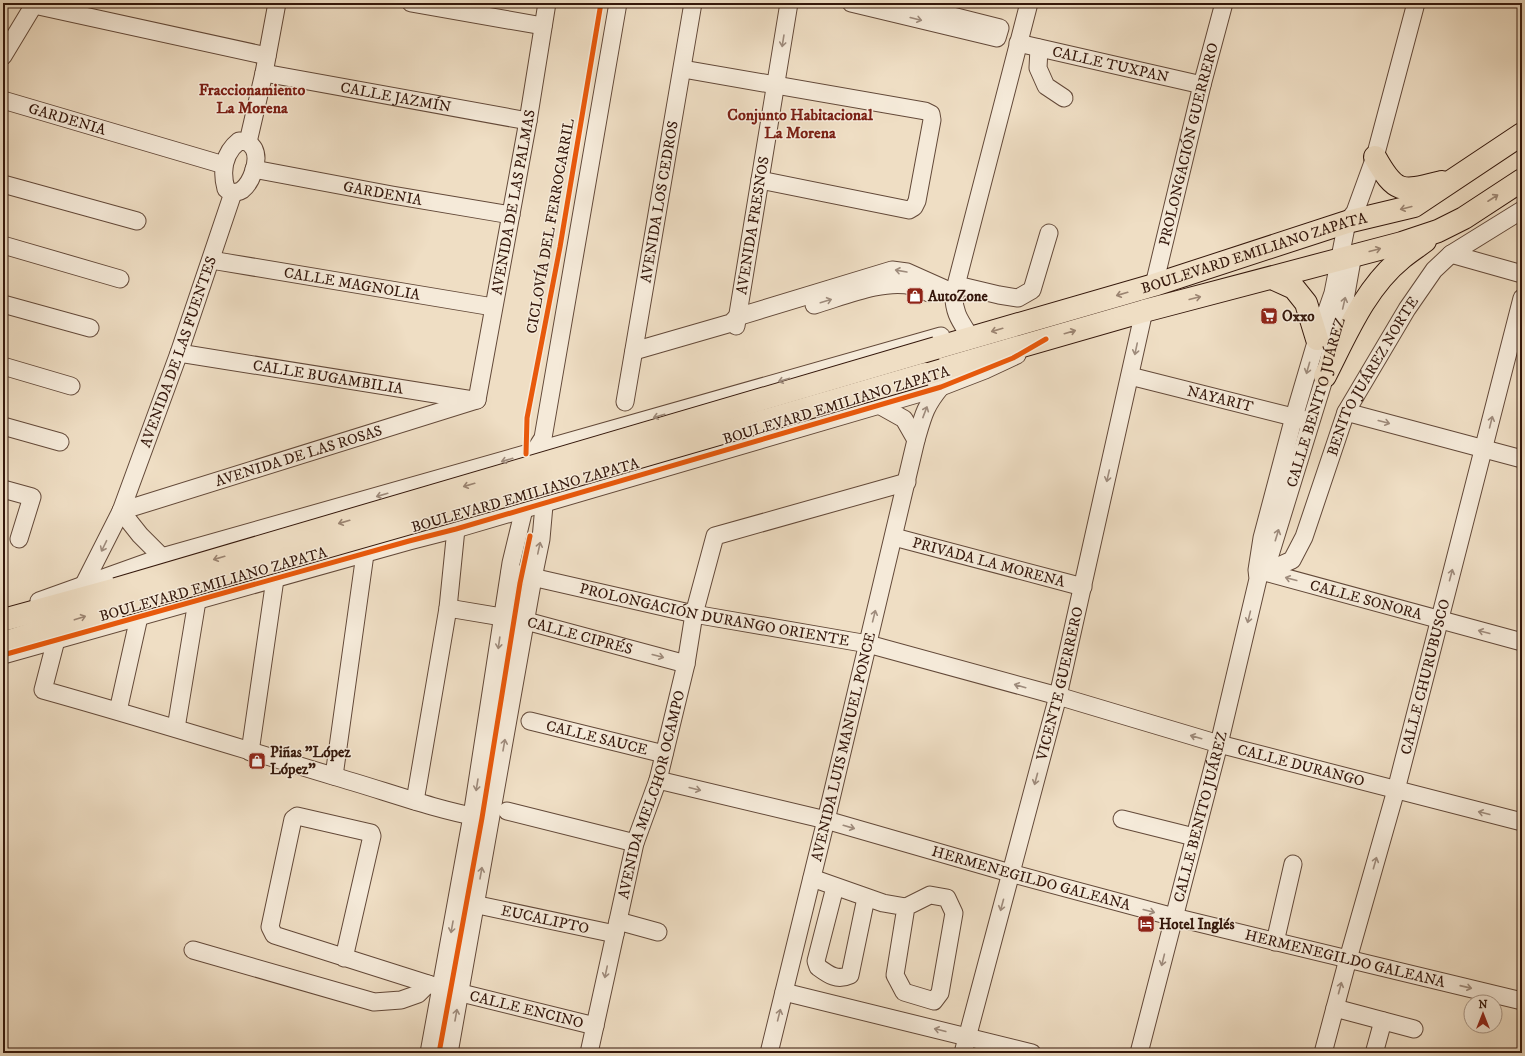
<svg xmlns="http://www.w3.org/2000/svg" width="1525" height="1056" viewBox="0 0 1525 1056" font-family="'IM FELL DW Pica',serif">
  <rect width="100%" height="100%" fill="#efdec4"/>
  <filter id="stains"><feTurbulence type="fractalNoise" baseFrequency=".005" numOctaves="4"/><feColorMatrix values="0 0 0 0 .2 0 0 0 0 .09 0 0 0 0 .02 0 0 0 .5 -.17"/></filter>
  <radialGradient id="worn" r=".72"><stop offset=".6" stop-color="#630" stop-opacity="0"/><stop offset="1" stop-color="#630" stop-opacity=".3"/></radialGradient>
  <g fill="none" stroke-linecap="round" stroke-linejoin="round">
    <defs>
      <g id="minor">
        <polyline points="411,3 543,26"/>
        <polyline points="851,3 997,38 1000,28 901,3"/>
        <polyline points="34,5 267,56"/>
        <path id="s1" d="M1018 43 1202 85"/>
        <polyline points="1039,48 1038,68 1046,86 1064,98"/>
        <polyline points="3,56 35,3"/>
        <polyline points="683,69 925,111 931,114 932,120 917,201 914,207 909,210 760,180"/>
        <path id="s2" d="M264 73 528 121"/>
        <path id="s3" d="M3 100 224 165"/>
        <path d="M239 141 248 142C250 144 253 147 254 149 260 161 251 183 242 190 239 192 236 192 233 193L226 189C221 171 224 153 239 141Z"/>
        <polyline points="248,142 264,73 277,3"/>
        <path id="s4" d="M254 169 392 195 511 215"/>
        <polyline points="3,184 137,221"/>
        <polyline points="3,245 120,279"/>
        <polyline points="1451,254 1522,274"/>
        <path id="s5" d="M211 260 493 307"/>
        <polyline points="957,285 999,295 1018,298 1032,290 1049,233"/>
        <path id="s6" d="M1154 285 1202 85 1224 3"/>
        <polyline points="3,304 90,328"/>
        <path d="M814 305C842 297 883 279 912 286 918 288 924 291 929 293"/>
        <path id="s7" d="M736 326 789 3"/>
        <path d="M971 338C961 322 953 313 954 293L1029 3"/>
        <polyline points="634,351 731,323 737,317 892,270 907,272 954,293"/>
        <path id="s8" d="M179 353 473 400"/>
        <polyline points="3,366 71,386"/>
        <path id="s9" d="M1130 376 1305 420"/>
        <path id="s10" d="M477 400 528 121 547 3"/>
        <path id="s11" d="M625 402 693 3"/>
        <polyline points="879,405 904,419 916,440"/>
        <polyline points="1346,412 1522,459"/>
        <polyline points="3,426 60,442"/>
        <polyline points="3,489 32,497 19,539"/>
        <path id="s12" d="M121 511 477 400"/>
        <polyline points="121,511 140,535 162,557"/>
        <path id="s13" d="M894 537 1083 587"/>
        <path id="s14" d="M1266 568 1325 376 1331 349 1344 305 1352 260"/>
        <path id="s15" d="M1261 571 1522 642"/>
        <path id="s16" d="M510 572 694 614 868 644 1058 696 1219 744 1522 822"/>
        <path id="s17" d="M1265 572 1292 560 1304 537 1346 412 1407 309 1434 270 1451 254 1522 210"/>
        <path id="s18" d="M84 584 121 511 179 353 233 193"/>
        <polyline points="39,601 162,557 941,336"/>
        <path id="s19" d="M448 608 526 621 686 664"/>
        <path d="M56 640 43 690C140 717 236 747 333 776 383 790 432 809 482 818"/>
        <polyline points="3,655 409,541 456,529 941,387 985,370 1017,355"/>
        <polyline points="118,711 139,617"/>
        <path id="s20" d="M530 721 664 754"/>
        <polyline points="176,728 197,601"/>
        <polyline points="250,752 275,579"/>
        <polyline points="334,776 365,554"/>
        <path id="s21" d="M658 780 826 820 1010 873 1174 917 1522 1001"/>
        <polyline points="415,801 448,608 456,529"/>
        <polyline points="507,811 635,843"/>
        <polyline points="1122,819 1194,837"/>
        <polyline points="812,878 883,903 906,907 930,895 947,898 954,913 940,993 934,1001 904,992 895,975 906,907"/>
        <path d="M835 887 816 961 818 967C829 975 837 981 850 975L866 898"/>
        <path id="s22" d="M464 902 615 934"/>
        <polyline points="618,921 658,932"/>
        <polyline points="1275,942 1293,864"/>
        <polyline points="193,950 374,1002 401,1000 418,994 428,984"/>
        <path id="s23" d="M344 958 372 836 371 833 297 816 293 819 270 927 274 935 441 988 595 1026"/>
        <polyline points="784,992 1032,1053"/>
        <polyline points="1335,1008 1414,1029"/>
        <polyline points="1375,1050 1383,1021"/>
        <polyline points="429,1053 472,816 511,563 524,509 534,452 543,438 618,3"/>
        <polyline points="449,1053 533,578 541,539 545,494"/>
        <path id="s24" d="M589 1053 635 843 658 780 686 664 694 614 715 536 907 482"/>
        <path id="s25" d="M769 1053 826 820 916 440C923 416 925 406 941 387"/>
        <path id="s26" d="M963 1053 1058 696 1144 311"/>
        <path id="s27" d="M1139 1053 1219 744 1258 579 1257 570 1262 538 1294 417 1317 339 1333 293 1347 222 1355 212 1375 157 1416 3"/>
        <path id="s28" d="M1323 1053 1348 959 1396 790 1522 298"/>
      </g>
      <g id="major">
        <path d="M1375 157C1396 195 1402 192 1442 182"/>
        <polyline points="1272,278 1294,288 1306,303 1317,339"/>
        <path id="s29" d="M936 348 1154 285 1347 222 1414 206 1522 134"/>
        <polyline points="925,374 1144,311 1402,243 1438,231 1464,218 1522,180"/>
        <path d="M1325 376C1346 335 1365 288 1402 258 1409 252 1417 247 1425 241"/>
        <polyline points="3,620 116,589"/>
        <polyline points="3,643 119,606"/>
      </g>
    </defs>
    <use href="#minor" stroke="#634939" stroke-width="19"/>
    <use href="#major" stroke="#34170b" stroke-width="24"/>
    <use href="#minor" stroke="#f5ead9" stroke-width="17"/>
    <use href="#major" stroke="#efdec4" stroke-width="22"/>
    <defs>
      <g id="major-bridge">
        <polyline points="116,589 936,348"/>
        <polyline points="119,606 557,481 925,374"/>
      </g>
    </defs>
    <use href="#major-bridge" stroke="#34170b" stroke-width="24" stroke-linecap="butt"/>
    <use href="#major-bridge" stroke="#efdec4" stroke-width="22"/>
    <defs>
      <g id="cycleway">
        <polyline points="526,454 527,418 560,247 601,3"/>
        <polyline points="3,655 409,541 456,529 941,387 1013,358 1046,339"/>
        <polyline points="439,1053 482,818 520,583 530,536"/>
      </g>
    </defs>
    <use href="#cycleway" stroke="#f5ead9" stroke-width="8"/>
    <use href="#cycleway" stroke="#e8590c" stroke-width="5"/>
  </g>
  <defs><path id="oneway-shaft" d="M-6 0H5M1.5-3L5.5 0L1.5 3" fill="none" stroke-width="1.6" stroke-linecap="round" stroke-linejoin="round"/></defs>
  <g stroke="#9e8b7c">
    <use href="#oneway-shaft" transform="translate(916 19) rotate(14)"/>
    <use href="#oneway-shaft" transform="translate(783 41) rotate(99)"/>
    <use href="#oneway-shaft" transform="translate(901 271) rotate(-170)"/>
    <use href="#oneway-shaft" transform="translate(826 301) rotate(-17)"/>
    <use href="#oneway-shaft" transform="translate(1344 303) rotate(-77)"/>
    <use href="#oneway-shaft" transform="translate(1136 349) rotate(102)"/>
    <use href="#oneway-shaft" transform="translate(1308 368) rotate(106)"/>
    <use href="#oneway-shaft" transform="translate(784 380) rotate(164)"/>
    <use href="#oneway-shaft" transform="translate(925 412) rotate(-69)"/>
    <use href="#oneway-shaft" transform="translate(659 416) rotate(164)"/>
    <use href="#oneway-shaft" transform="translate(1384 422) rotate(15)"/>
    <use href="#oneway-shaft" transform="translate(1491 422) rotate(-76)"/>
    <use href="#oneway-shaft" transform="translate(507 460) rotate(164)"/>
    <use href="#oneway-shaft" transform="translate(1108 476) rotate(103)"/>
    <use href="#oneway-shaft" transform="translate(382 495) rotate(164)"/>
    <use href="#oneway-shaft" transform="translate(1277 535) rotate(-73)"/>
    <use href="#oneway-shaft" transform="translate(104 546) rotate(116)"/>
    <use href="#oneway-shaft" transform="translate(539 548) rotate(-78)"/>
    <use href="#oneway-shaft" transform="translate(1451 575) rotate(-75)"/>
    <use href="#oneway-shaft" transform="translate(1291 579) rotate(-165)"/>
    <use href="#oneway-shaft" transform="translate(874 616) rotate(-76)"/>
    <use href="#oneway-shaft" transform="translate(1249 617) rotate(104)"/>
    <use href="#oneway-shaft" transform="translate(1484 632) rotate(-165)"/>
    <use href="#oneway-shaft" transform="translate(499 643) rotate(98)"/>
    <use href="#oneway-shaft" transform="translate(658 656) rotate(15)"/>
    <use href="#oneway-shaft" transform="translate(1020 686) rotate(-164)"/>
    <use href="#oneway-shaft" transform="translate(1196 737) rotate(-164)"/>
    <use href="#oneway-shaft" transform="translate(504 745) rotate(-80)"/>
    <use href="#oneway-shaft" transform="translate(1036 779) rotate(105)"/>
    <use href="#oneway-shaft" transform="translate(477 785) rotate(99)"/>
    <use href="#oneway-shaft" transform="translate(695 789) rotate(14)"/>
    <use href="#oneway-shaft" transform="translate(1484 813) rotate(-166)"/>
    <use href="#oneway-shaft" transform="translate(849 827) rotate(16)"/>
    <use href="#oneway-shaft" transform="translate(1375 863) rotate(-74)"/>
    <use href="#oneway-shaft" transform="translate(481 873) rotate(-80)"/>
    <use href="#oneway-shaft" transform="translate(1002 905) rotate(105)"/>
    <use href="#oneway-shaft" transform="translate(1149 911) rotate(15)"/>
    <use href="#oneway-shaft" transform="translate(452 927) rotate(100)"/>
    <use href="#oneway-shaft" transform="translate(1163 960) rotate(104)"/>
    <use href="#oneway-shaft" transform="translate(606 972) rotate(102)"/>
    <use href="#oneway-shaft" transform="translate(1466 987) rotate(13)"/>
    <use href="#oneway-shaft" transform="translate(1340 988) rotate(-75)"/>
    <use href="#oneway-shaft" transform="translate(456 1015) rotate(-80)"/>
    <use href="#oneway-shaft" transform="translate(779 1015) rotate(-76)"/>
    <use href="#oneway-shaft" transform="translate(940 1030) rotate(-166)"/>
  </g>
  <g stroke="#9b8471">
    <use href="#oneway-shaft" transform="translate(1493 198) rotate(-33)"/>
    <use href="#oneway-shaft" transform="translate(1406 208) rotate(166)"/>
    <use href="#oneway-shaft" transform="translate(1375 250) rotate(-15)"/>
    <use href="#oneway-shaft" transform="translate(1122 294) rotate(164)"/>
    <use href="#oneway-shaft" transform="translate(1195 298) rotate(-14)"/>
    <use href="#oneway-shaft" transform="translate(997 330) rotate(164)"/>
    <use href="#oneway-shaft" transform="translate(1070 332) rotate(-16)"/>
    <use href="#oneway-shaft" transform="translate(469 485) rotate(164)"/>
    <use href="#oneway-shaft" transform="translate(344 522) rotate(164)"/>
    <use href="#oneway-shaft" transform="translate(219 558) rotate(164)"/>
    <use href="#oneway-shaft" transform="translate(80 618) rotate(-18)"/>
  </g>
  <defs>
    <symbol id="shop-square" viewBox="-11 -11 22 22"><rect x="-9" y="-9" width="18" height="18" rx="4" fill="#8f2418" stroke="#f5ead9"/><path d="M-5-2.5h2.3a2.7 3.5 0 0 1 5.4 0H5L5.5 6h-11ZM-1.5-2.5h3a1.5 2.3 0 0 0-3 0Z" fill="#fff"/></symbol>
    <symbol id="supermarket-square" viewBox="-11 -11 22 22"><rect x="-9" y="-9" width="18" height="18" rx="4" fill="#8f2418" stroke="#f5ead9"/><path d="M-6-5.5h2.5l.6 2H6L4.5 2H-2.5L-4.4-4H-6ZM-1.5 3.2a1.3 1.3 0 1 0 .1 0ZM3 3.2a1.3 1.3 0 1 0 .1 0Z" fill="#fff"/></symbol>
    <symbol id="hotel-square" viewBox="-11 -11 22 22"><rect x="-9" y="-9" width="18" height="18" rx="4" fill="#8f2418" stroke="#f5ead9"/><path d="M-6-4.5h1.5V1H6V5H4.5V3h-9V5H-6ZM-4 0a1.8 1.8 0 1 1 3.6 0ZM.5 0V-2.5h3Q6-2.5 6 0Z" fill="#fff"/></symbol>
  </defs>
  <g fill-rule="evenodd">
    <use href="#shop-square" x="905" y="286" width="20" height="20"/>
    <use href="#supermarket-square" x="1259" y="306" width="20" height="20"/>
    <use href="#shop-square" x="247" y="751" width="20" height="20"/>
    <use href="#hotel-square" x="1136" y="914" width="20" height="20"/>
  </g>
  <g text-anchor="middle" stroke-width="3" stroke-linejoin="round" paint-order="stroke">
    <g font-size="15" fill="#34170b" stroke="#f5ead9">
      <text dy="5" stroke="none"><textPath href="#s1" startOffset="95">CALLE TUXPAN</textPath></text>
      <text dy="5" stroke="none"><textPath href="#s2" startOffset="134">CALLE JAZMÍN</textPath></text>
      <text dy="5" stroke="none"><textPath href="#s3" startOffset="67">GARDENIA</textPath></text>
      <text dy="5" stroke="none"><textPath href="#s6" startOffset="145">PROLONGACIÓN GUERRERO</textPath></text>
      <text dy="5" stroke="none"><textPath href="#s4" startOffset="131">GARDENIA</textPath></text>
      <text dy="5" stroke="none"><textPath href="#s10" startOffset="201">AVENIDA DE LAS PALMAS</textPath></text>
      <text dy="5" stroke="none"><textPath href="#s11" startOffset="203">AVENIDA LOS CEDROS</textPath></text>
      <text dy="5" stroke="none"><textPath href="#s7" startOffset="102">AVENIDA FRESNOS</textPath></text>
      <text transform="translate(550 226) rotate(-80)" y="5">CICLOVÍA DEL FERROCARRIL</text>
      <text dy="5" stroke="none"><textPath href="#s29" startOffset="332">BOULEVARD EMILIANO ZAPATA</textPath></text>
      <text dy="5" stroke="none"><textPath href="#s5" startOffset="143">CALLE MAGNOLIA</textPath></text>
      <text dy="5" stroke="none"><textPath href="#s18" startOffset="251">AVENIDA DE LAS FUENTES</textPath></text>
      <text dy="5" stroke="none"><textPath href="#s8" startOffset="151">CALLE BUGAMBILIA</textPath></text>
      <text dy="5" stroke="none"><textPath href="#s17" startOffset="231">BENITO JUÁREZ NORTE</textPath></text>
      <text dy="5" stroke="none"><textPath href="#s9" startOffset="93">NAYARIT</textPath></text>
      <text dy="5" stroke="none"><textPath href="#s14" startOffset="173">CALLE BENITO JUÁREZ</textPath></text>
      <text transform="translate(836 405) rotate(-17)" y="5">BOULEVARD EMILIANO ZAPATA</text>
      <text dy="5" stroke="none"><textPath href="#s12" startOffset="186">AVENIDA DE LAS ROSAS</textPath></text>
      <text transform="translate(525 495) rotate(-16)" y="5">BOULEVARD EMILIANO ZAPATA</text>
      <text dy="5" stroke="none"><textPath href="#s13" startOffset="98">PRIVADA LA MORENA</textPath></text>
      <text transform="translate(213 584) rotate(-16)" y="5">BOULEVARD EMILIANO ZAPATA</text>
      <text dy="5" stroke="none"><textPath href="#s15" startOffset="109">CALLE SONORA</textPath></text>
      <text dy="5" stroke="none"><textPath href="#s16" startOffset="209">PROLONGACIÓN DURANGO ORIENTE</textPath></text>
      <text dy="5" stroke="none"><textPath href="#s19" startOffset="135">CALLE CIPRÉS</textPath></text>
      <text dy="5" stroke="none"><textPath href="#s28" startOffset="390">CALLE CHURUBUSCO</textPath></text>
      <text dy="5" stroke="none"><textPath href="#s26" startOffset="382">VICENTE GUERRERO</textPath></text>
      <text dy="5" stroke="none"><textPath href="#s20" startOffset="69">CALLE SAUCE</textPath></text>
      <text dy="5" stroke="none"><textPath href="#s25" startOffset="315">AVENIDA LUIS MANUEL PONCE</textPath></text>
      <text dy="5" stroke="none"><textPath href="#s16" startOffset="815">CALLE DURANGO</textPath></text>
      <text dy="5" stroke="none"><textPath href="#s24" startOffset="266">AVENIDA MELCHOR OCAMPO</textPath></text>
      <text dy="5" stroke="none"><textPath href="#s27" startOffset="244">CALLE BENITO JUÁREZ</textPath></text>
      <text dy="5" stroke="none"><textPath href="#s21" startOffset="386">HERMENEGILDO GALEANA</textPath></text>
      <text dy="5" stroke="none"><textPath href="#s22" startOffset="83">EUCALIPTO</textPath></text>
      <text dy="5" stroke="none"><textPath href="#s21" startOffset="710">HERMENEGILDO GALEANA</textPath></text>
      <text dy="5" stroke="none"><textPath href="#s23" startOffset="592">CALLE ENCINO</textPath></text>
    </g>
    <g font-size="15" font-weight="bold" fill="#34170b" stroke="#f5ead9" text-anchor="start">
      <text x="928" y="301">AutoZone</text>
      <text x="1282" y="321">Oxxo</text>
      <text x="270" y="757">Piñas "López<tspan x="270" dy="17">López"</tspan></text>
      <text x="1159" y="929">Hotel Inglés</text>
    </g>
    <g font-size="16" font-weight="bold" fill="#7a1f14" stroke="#f5ead9">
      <text x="252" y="95">Fraccionamiento<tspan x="252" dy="18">La Morena</tspan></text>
      <text x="800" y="120">Conjunto Habitacional<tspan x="800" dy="18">La Morena</tspan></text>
    </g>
  </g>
  <rect width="1525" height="1056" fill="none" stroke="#efdec4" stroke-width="16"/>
  <rect x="4" y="4" width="1517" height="1048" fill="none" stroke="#34170b" stroke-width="2"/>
  <rect x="8" y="8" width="1509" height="1040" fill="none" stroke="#34170b"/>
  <g transform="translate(1483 1014)"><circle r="19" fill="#f5ead9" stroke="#a89687"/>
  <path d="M0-3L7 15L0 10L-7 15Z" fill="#8f2418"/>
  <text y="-6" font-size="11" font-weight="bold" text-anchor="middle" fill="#34170b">N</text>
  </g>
  <rect width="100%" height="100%" filter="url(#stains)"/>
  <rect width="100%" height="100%" fill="url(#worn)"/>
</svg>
